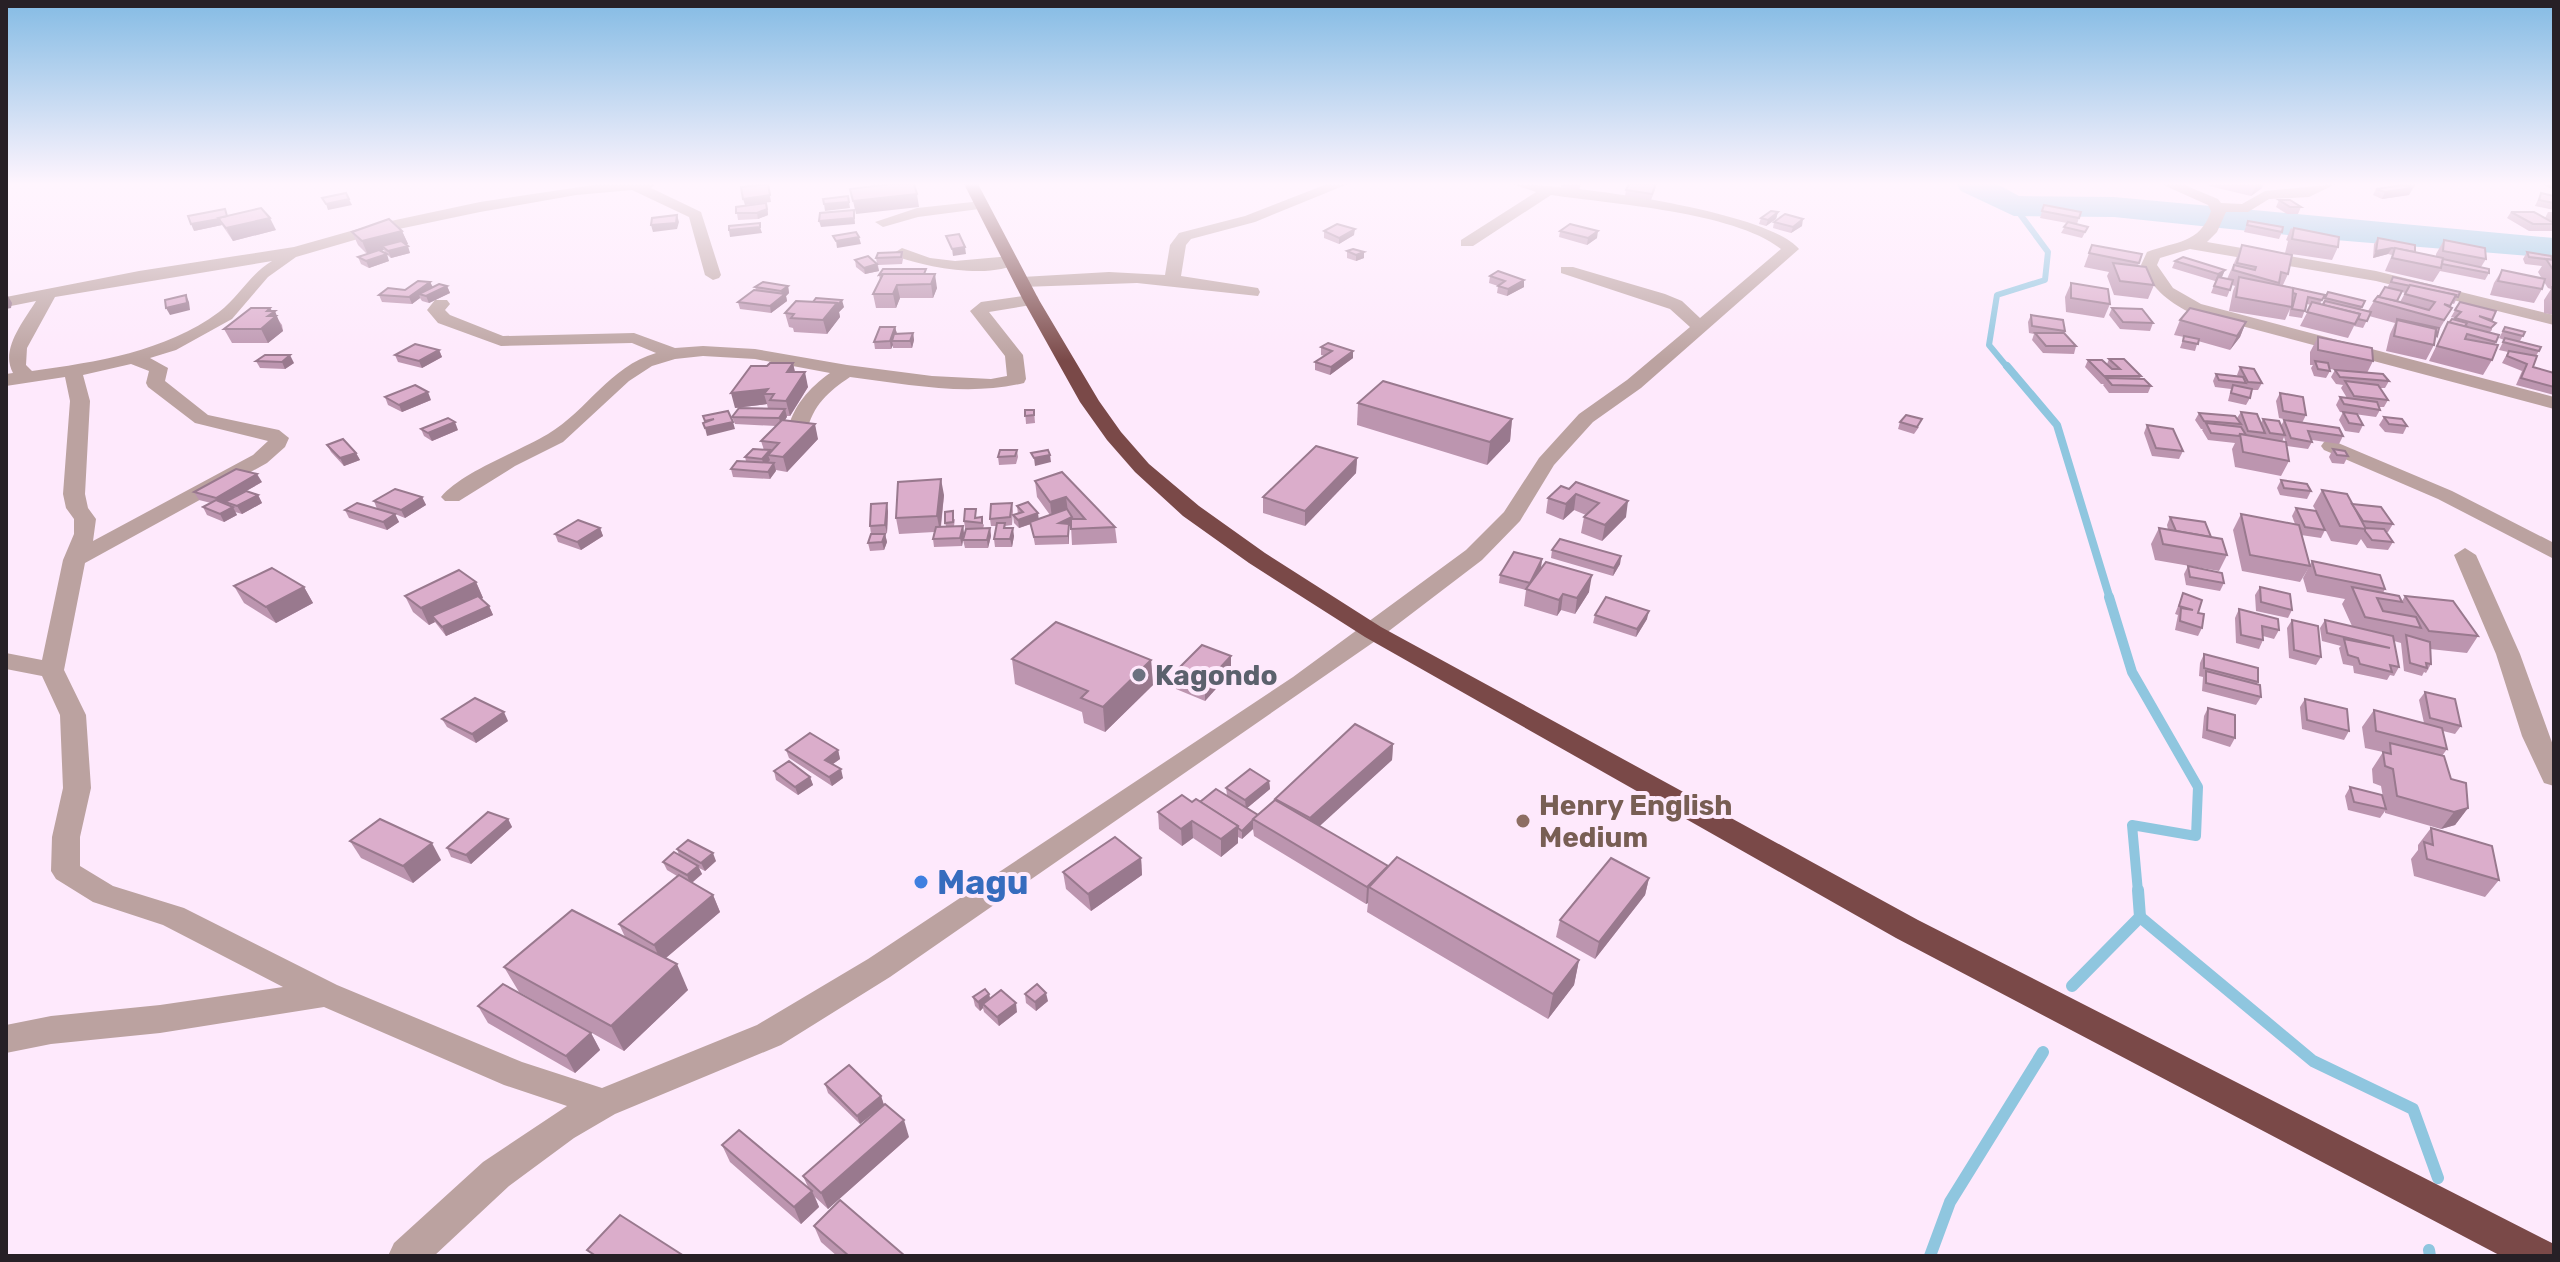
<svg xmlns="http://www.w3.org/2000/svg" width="2560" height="1262" viewBox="0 0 2560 1262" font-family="Rubik,sans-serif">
  <rect width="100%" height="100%" fill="#fee9fc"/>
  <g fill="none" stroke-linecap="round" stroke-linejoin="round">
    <polyline stroke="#8fc6df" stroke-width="6" points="2008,368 1989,345 1997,295 2045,280 2048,252 2014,206"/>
    <polyline stroke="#8fc6df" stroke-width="8" points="2007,366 2057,425 2110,599"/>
    <polyline stroke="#8fc6df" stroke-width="10" points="2109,597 2132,672 2198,787 2196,836 2132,825 2138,892"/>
    <g stroke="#8fc6df" stroke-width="12">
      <polyline points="2140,917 2313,1061 2413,1109 2438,1178"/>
      <polyline points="2072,986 2140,917 2138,890"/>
      <polyline points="2429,1250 2430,1256"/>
      <polyline points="1930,1256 1950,1202 2043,1052"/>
    </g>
    <polygon fill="#8fc6df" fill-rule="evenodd" points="1956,184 1997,184 2019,196 2114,197 2554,238 2554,258 2335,240 2114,217 2014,216 1961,191"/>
    <g fill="#bba2a0" fill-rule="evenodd">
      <path d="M600 184H655L651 188 701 212 721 275 719 278 713 280 705 275 689 217 632 190 576 195 480 212 375 234 296 257 268 277 232 319 176 350 150 358 168 368 165 381 208 415 279 430 289 438 285 447 267 463 85 563 64 670 86 715 91 788 80 837V866L113 886 184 908 337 985 522 1062 602 1088 757 1025 868 959 1293 677 1466 550 1504 512 1539 458 1579 414 1627 380 1690 327 1670 309 1561 273V267H1573L1665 294 1682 301 1700 318 1781 249C1735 212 1612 204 1551 195L1473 246H1461V240L1536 192 1512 184C1567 184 1766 210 1799 249L1641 388 1593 422 1554 465 1520 521 1482 560 1381 637 890 977 781 1045 615 1114 574 1138 509 1186 434 1256H388L394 1243 483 1162 567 1106 504 1085 324 1007 160 1033 51 1044 6 1053V1025L51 1016 160 1005 283 987 163 925 93 902 56 879 51 871 52 837 63 788 60 715 42 676 6 669V653L42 660 63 560 74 534V519L66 508 63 494 70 401 65 377 6 386V374L13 373C0 350 23 322 36 301L6 307V297L139 271 294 247 372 225 480 202ZM272 261C250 274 239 297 219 312 165 352 96 362 32 371L26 365 27 348 55 297ZM131 364 149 371 146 383 148 387 195 423 268 441 253 455 93 541 96 519 88 508 85 494 90 401 83 375Z"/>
      <polygon points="1327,184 1348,184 1255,222 1191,239 1186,245 1181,276 1258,288 1260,292 1258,296 1137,283 1022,287 1014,282 1022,277 1109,272 1165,275 1170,245 1179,233 1245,216"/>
      <path d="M2161 184H2182L2218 199 2221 203 2242 204 2265 191 2336 184 2309 197 2269 199 2248 212H2226L2217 232 2207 242 2376 271 2554 315V325L2376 281 2190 249 2160 258 2157 265 2173 288 2201 304 2554 397V409L2189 312C2167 301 2152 288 2141 265L2147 252C2176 241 2200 244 2211 211L2208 205Z"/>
      <polygon points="2541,184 2554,184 2554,190"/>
      <polygon points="982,201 989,205 987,208 918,217 883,227 875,222 917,208"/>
      <path d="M902 248 930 258 955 261 1011 256 1019 261C997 281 923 267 896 256L894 253Z"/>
      <path d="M1031 295 1037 296 1039 300 1037 304 989 312 1023 355 1026 379 1024 383C967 397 908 384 850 377 829 391 812 406 807 432L797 438 787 432C793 406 809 388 830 373L755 359 703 356 675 359 652 366 629 381 563 442 515 466 459 501H445L441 497C461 472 520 451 548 434 588 410 609 367 656 353L632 343 501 346 438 323 427 310 435 300H447L450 304 445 310 450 315 503 336 634 333 675 348 703 346 755 349 847 365 932 376 991 379 1007 376 1005 356 970 311 981 302Z"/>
      <polygon points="2331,440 2452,491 2554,543 2554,559 2438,499 2324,450 2321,446 2324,442"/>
      <polygon points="2465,548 2476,555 2520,654 2554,748 2554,786 2544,783 2522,736 2496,654 2454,555"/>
    </g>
    <polygon fill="#7a4948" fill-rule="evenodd" points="964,184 978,184 1039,300 1099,401 1121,432 1149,464 1199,506 1265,553 1381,627 1918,920 2552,1243 2554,1256 2501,1256 1896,938 1365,637 1249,563 1183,516 1135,472 1107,440 1080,402 1023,300"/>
  </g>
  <g fill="#bc95af" fill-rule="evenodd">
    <polygon points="1561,184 1581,184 1579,190 1561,187"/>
    <polygon points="2210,184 2263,184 2262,188 2251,196 2209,186"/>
    <polygon points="2398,184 2416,184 2409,195 2382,199 2373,195 2376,189 2398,186"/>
    <polygon points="1626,190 1655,190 1651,200 1625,196"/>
    <polygon points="2541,193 2554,196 2554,210 2535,206"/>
    <polygon points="2279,200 2301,207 2298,214 2287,214 2276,207"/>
    <polygon points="2044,205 2081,212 2077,224 2088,227 2082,238 2061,233 2067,223 2040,218"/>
    <polygon points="736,207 768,210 768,215 758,219 738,220"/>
    <polygon points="1778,212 1776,219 1766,226 1759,224 1761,218"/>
    <polygon points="2511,212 2545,218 2548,212 2554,212 2554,230 2553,231 2529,231 2507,218"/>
    <polygon points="228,215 276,230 233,241 222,225 194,231"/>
    <polygon points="2248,221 2282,232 2279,239 2244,232"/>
    <polygon points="1774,222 1802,226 1791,233 1773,228"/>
    <polygon points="2291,228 2338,247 2332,260 2285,253 2288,241 2286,240"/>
    <polygon points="402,231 408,244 405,244 410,253 391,258 385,253 384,250 381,251 389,261 369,268 361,264 358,257 367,254 358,245 352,232"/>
    <polygon points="1324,231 1354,235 1339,244 1324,238"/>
    <polygon points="1560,231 1597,238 1587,245 1559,237"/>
    <polygon points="2378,238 2414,252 2436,257 2436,254 2444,240 2486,259 2481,267 2489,273 2485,280 2440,271 2433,282 2385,271 2392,255 2388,254 2373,258 2374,244"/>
    <polygon points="2092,245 2142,254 2138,266 2154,285 2148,299 2114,295 2107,276 2109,272 2084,267"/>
    <path d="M2242 245 2288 274 2283 285 2325 295 2320 304H2322L2328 292 2365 301 2361 309 2368 311 2374 301 2387 288 2393 277 2460 292 2454 304 2451 303 2449 307 2452 308 2439 330 2434 345 2426 360 2386 351 2390 334 2395 323 2369 316 2363 328 2354 326 2348 338 2300 326 2311 305 2307 304 2302 318 2289 316 2290 309 2285 320 2229 311 2233 291 2235 286 2232 285 2227 297 2211 293 2216 280 2215 281 2172 268 2175 261 2225 270 2221 278 2227 279ZM2402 292 2405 293 2400 302 2397 301Z"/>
    <polygon points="1347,251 1364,258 1356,261 1347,258"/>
    <polygon points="902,252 903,259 902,264 878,265 879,271 865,274 856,267 855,260 877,264 876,258"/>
    <polygon points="2527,252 2554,260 2554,315 2544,313 2544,300 2551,289 2548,288 2544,282 2542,289 2534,303 2490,295 2494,283 2502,270 2542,279 2538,272 2542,266 2525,264 2523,259"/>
    <polygon points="927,274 937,288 933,298 900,298 896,308 876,308 873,294 880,280 879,275"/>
    <polygon points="1490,276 1524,287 1507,296 1497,293 1498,286 1489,283"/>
    <polygon points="430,282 433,287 447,286 450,293 429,303 422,301 420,298 412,304 382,302 379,295 405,290"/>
    <polygon points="2071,283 2110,304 2104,318 2066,312 2065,297"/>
    <polygon points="788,286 789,293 786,296 787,301 771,313 740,309 738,302 756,290 755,287"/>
    <polygon points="2460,302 2496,311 2491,321 2492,330 2489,333 2499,335 2495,344 2492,360 2483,375 2429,361 2448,322 2455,318 2451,317"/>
    <polygon points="844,307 839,312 840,317 827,334 794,332 793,328 789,327 785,313"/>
    <polygon points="2112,308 2153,323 2150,331 2120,329 2109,315"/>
    <polygon points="272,311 282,325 283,331 268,343 232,343 224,329"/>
    <polygon points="2031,315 2065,331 2064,333 2076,346 2074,354 2043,353 2032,340 2034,334 2029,333 2028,322"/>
    <polygon points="2180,320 2246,322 2240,337 2230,350 2198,341 2195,351 2180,348 2184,337 2174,335"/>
    <polygon points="895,327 897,334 913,333 914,340 912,348 893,348 893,345 891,349 875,349 874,342"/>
    <polygon points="2505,327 2525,332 2520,341 2541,347 2536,356 2533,367 2554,373 2554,395 2516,385 2522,371 2502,363 2508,352 2499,350 2504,340 2499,338"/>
    <polygon points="2318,337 2373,361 2367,373 2389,381 2385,388 2380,388 2388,400 2384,407 2379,407 2380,410 2376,417 2340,412 2336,405 2340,397 2347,398 2341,388 2343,385 2336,384 2331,377 2335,370 2336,370 2330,369 2330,371 2326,378 2314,376 2311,368 2313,365 2310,365 2310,352"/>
    <polygon points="1321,347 1353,351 1353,358 1330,375 1315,370 1315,362 1325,356 1321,355"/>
    <polygon points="439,350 442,357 422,368 398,362 395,355"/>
    <polygon points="2109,359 2141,376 2140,378 2151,386 2148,393 2109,393 2103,385 2104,384 2101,384 2085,367 2088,360 2107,364"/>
    <polygon points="256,361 294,363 285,369 260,368"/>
    <polygon points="793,363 795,372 808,387 790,416 787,416 785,420 818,439 787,472 776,470 770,479 733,477 731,469 746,461 745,457 764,450 761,441 776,426 735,424 732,417 768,409 767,404 735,408 767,366"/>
    <polygon points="2240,367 2262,383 2258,390 2252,390 2250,398 2246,405 2228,401 2231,389 2215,387 2213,381 2216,374 2238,376 2237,375"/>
    <polygon points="2280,393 2306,415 2302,423 2343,436 2339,444 2312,440 2312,442 2308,449 2287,446 2284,437 2282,442 2289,461 2281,476 2235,467 2232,449 2235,443 2208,440 2202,430 2203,429 2201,429 2195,420 2199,413 2237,418 2241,412 2261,423 2263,419 2281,426 2284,420 2301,423 2279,418 2276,401"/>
    <polygon points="385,397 431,400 402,412 388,405"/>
    <polygon points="1358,403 1512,419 1510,441 1487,465 1357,425"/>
    <polygon points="1025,410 1034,410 1035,423 1026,424"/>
    <polygon points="2343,412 2363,425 2359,433 2345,431 2339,420"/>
    <polygon points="2384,417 2407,426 2403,434 2385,432 2379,425"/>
    <polygon points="1900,422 1919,427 1914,434 1898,429"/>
    <polygon points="2147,425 2183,451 2179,459 2152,456 2144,433"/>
    <polygon points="421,429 458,430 432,441 424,436"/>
    <polygon points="327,445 356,453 360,460 344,466 331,452"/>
    <polygon points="2333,449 2348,456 2344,464 2332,463 2329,457"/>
    <polygon points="1017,450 1018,457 1016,464 999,465 998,457"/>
    <polygon points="1357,458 1356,473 1305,526 1263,513 1263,497"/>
    <polygon points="1062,472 1115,527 1117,543 1072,545 1071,526 1069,526 1069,544 1035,545 1031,524 1019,528 1014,523 1013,515 1018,514 1017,506 1039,519 1050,515 1037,497 1035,481"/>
    <polygon points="2281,480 2311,491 2307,499 2280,495 2277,488"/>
    <polygon points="262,482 246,491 258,495 262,503 242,514 235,512 237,515 224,522 207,515 203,507 211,503 199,500 194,492"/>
    <polygon points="1569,489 1626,517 1602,541 1581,533 1584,517 1586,515 1574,510 1563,520 1546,513 1548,498"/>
    <polygon points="2322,490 2393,524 2388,532 2386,532 2393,542 2388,550 2367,548 2361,539 2357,545 2331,541 2323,525 2325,530 2321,538 2301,535 2310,566 2300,582 2242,571 2233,530 2241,514 2295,524 2292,516 2296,508 2316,511 2313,506"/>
    <polygon points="944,495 941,527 946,526 945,523 955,519 954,526 963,526 964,534 962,546 934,547 933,539 934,532 899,534 896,518"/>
    <polygon points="422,497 426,505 405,518 395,514 399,522 387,530 349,518 345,510 377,509 374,501"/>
    <polygon points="1012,503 1013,511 1012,525 1005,526 1006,528 1014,536 1012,547 995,547 994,539 997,526 991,526 990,519"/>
    <polygon points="888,511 887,533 876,534 885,534 887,542 884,550 870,551 868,543 871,534 870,526"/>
    <polygon points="977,517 984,525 983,529 990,528 991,536 988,548 965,548 963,540 967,529 965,528 964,521"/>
    <polygon points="2170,517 2211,537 2227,555 2219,571 2155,560 2151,544 2159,528 2168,530 2167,525"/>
    <polygon points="600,528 603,536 581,550 558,542 555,534"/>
    <polygon points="1552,550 1621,556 1620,564 1613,576 1551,558"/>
    <polygon points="1542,559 1541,567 1589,592 1575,614 1561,610 1557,616 1524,606 1526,590 1499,583 1500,575"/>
    <polygon points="2312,561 2385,589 2383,593 2402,601 2405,596 2478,636 2467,653 2430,649 2431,664 2426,673 2424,672 2422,676 2404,671 2401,643 2394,641 2399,667 2394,676 2390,675 2387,680 2354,673 2353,666 2343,664 2339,648 2341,646 2322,641 2320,628 2325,620 2352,626 2342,604 2345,599 2307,592 2303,578"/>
    <polygon points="2188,566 2224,583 2220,591 2186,585 2184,574"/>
    <polygon points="476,582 483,598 481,599 489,606 493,615 446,636 435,622 429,625 413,612 405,596"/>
    <polygon points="234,586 304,587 313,603 276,623 244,603"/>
    <polygon points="2260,587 2292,610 2288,618 2256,611 2255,595"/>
    <polygon points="2183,593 2198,613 2202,628 2198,636 2175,630 2178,615 2175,614"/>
    <polygon points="2239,609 2279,630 2274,639 2263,636 2263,640 2259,649 2236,643 2235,618"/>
    <polygon points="1595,615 1647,619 1636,637 1593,623"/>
    <polygon points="2292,620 2321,657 2316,665 2289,658 2287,628"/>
    <polygon points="2204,654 2258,682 2257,684 2261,697 2256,705 2202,691 2203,677 2199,676 2200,663"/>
    <polygon points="1231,656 1231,672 1205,701 1176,689 1175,672"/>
    <polygon points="1012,659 1151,660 1153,685 1105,732 1084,723 1082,712 1015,684"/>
    <polygon points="2425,692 2461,726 2455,734 2443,731 2447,749 2442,756 2451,779 2468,808 2455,825 2441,829 2385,813 2385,811 2380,818 2348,810 2345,796 2350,787 2383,797 2381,786 2373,783 2372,769 2383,752 2365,748 2362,727 2374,710 2424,723 2419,700"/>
    <polygon points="2305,699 2349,731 2344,740 2302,729 2300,707"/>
    <polygon points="2208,708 2235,738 2230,747 2202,738 2204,716"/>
    <polygon points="442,719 508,721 476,743 447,727"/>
    <polygon points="1393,744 1392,760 1319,826 1388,866 1579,960 1574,985 1548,1019 1367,912 1368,903 1366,904 1254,836 1253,829 1242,839 1238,837 1238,843 1221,857 1193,838 1182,846 1159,829 1158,812 1192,802 1227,795 1226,788 1269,781 1270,789 1247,808 1258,815 1275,800 1275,799"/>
    <polygon points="786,750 838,750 840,759 833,764 843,778 832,786 789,758"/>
    <polygon points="774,771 810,777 813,785 798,795 776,780"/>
    <polygon points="508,819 512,827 471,864 451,857 447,848"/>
    <polygon points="2431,828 2499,880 2485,897 2414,876 2411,859 2418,850 2418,845"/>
    <polygon points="350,841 441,860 413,883 361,858"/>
    <polygon points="677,849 716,861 705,871 699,868 702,874 692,883 713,895 720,912 666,958 688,990 624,1051 519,992 504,967 625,937 619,924 677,876 667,870 663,862 679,855"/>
    <polygon points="1141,858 1142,875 1091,911 1066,889 1063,872"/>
    <polygon points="1649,878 1645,895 1595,959 1556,937 1560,920"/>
    <polygon points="989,994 990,998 1017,1012 999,1026 984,1012 983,1008 980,1011 975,1006 973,997"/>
    <polygon points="1025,994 1048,1001 1036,1011 1026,1003"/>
    <polygon points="478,1006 591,1033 600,1050 575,1073 488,1023"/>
    <polygon points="825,1084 881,1096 884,1105 860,1124 828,1093"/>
    <polygon points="909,1137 828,1209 815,1197 819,1207 801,1224 730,1162 722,1145 808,1187 803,1176"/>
    <polygon points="814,1226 905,1256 837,1256 821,1242"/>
  </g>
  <g fill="#99798e">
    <polygon points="768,184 771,202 745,205 743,199"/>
    <polygon points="2257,184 2263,184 2262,188 2251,196"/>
    <polygon points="2412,188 2409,195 2382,199 2385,192"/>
    <polygon points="917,194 919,207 856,214 853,201"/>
    <polygon points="349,199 352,205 328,210 326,204"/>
    <polygon points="849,202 850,208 825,211 824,204"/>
    <polygon points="766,203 768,215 758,219 757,213"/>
    <polygon points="854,210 855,224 821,227 819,221"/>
    <polygon points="1778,212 1776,219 1766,226 1768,220"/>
    <polygon points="677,215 679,222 677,229 653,232 651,225"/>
    <polygon points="270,218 276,230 233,241 226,228"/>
    <polygon points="218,219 222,225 194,231 191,224"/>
    <polygon points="1803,219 1802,226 1791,233 1793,227"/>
    <polygon points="760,227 762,233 730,237 729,230"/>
    <polygon points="1355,229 1354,235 1339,244 1339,238"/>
    <polygon points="402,231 408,244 386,250 382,246 384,250 368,255 362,241"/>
    <polygon points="1598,231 1597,238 1587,245 1588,238"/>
    <polygon points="859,237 861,244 837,248 836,241"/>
    <polygon points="408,246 410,253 391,258 388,251"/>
    <polygon points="965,247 966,254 953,256 952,249"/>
    <polygon points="2392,248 2388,254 2373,258 2376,251"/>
    <polygon points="1364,252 1364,258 1356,261 1356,255"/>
    <polygon points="387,254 389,261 369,268 366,261"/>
    <polygon points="877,264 879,271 865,274 864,268"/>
    <polygon points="2225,270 2222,277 2215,281 2218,274"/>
    <polygon points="935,274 937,288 933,298 931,284"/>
    <polygon points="1524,280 1524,287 1507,296 1508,289"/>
    <polygon points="430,282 433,288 419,294 420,298 412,304 409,297"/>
    <polygon points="897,285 900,298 896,308 893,294"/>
    <polygon points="447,286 450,293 429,303 426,296"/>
    <polygon points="788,286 789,293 786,296 787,301 771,313 770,306 782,297 781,291"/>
    <polygon points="186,295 189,302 190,310 170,315 166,308"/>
    <polygon points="8,296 12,303 11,308 6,309 6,302"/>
    <polygon points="842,300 844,307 839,312 840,317 827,334 823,320 837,303"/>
    <polygon points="270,308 273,312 275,311 283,331 268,343 261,329 267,311"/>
    <polygon points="2246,322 2240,337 2230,350 2237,336"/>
    <polygon points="895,327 897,334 892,341 893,345 891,349 890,341"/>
    <polygon points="913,333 914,340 912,348 910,341"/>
    <polygon points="439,350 442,357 422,368 419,361"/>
    <polygon points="1353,351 1353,358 1330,375 1331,367"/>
    <polygon points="290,355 294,363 285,369 282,362"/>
    <polygon points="793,363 796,378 787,372"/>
    <polygon points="805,372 808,387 790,416 786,401"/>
    <polygon points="768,389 764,394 767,404 735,408 731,393"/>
    <polygon points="428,392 431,400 402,412 399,405"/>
    <polygon points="785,409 787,417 781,426 779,418"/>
    <polygon points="1512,419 1510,441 1487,465 1490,442"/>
    <polygon points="705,421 733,422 735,429 707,436 705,428 707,428"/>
    <polygon points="455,422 458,430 432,441 428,433"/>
    <polygon points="815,424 818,439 787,472 783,457"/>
    <polygon points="770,450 771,455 768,455 770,460 764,467 762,459"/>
    <polygon points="356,453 360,460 344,466 340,458"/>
    <polygon points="1050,455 1051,462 1035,466 1034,458"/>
    <polygon points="1357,458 1356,473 1305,526 1305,511"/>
    <polygon points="774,463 776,471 770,479 768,472"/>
    <polygon points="257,474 262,482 220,506 216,498"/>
    <polygon points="941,479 944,495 940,532 937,516"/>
    <polygon points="1576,494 1574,510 1563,520 1566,504"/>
    <polygon points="258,495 262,503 242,514 237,506"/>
    <polygon points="422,497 426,505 405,518 401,510"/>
    <polygon points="1066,497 1068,512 1052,518 1050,502"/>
    <polygon points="1628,501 1626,517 1602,541 1605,525"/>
    <polygon points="887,503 888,511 887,533 885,525"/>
    <polygon points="233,507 237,515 224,522 220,514"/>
    <polygon points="1038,513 1039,521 1019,528 1018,520"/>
    <polygon points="395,514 399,522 387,530 383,522"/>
    <polygon points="1072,517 1073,525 1069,526 1069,544 1068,536 1059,523"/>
    <polygon points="963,526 964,534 962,546 960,538"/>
    <polygon points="600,528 603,536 581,550 577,542"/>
    <polygon points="990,528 991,536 988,548 987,540"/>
    <polygon points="1013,528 1014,536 1012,547 1010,539"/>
    <polygon points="885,534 887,542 884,550 882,542"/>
    <polygon points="1621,556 1620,564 1613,576 1614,568"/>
    <polygon points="1542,559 1541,567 1528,591 1530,583"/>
    <polygon points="1592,575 1589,592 1575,614 1577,598"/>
    <polygon points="476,582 483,598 436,621 432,616 435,622 429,625 421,608"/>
    <polygon points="304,587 313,603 276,623 266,607"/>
    <polygon points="1563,594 1561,610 1557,616 1559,600"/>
    <polygon points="489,606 493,615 446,636 442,627"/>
    <polygon points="1649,611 1647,619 1636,637 1637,629"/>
    <polygon points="1231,656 1231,672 1205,701 1205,684"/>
    <polygon points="1151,660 1153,685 1105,732 1103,707"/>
    <polygon points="504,712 508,721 476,743 472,734"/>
    <polygon points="1393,744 1392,760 1310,835 1310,818"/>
    <polygon points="838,750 840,759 827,768 825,760"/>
    <polygon points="841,769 843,778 832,786 829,777"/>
    <polygon points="810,777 813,785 798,795 795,787"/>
    <polygon points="1269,781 1270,789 1246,809 1245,800"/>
    <polygon points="2468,808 2455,825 2441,829 2454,812"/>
    <polygon points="508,819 512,827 471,864 466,855"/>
    <polygon points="1192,821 1193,838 1182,846 1181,829"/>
    <polygon points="1253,821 1253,829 1242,839 1242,831"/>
    <polygon points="1238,826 1238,843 1221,857 1221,839"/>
    <polygon points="432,843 441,860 413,883 403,866"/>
    <polygon points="713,853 716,861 705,871 701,863"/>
    <polygon points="1141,858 1142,875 1091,911 1088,894"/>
    <polygon points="698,866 702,874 690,884 687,875"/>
    <polygon points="1649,878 1645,895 1595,959 1599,942"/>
    <polygon points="1367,887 1369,887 1368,903 1366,904"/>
    <polygon points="713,895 720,912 661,962 654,945"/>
    <polygon points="1579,960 1574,985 1548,1019 1553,994"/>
    <polygon points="677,964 688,990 624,1051 611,1026"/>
    <polygon points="1046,993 1048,1001 1036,1011 1035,1002"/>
    <polygon points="989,994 991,1003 983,1004 983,1008 980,1011 978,1002"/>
    <polygon points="1016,1003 1017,1012 999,1026 997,1017"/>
    <polygon points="591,1033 600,1050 575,1073 566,1056"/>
    <polygon points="881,1096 884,1105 860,1124 857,1116"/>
    <polygon points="904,1120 909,1137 828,1209 821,1193"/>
    <polygon points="812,1191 819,1207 801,1224 794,1207"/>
  </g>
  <g fill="#dbadcb" stroke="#99798e" stroke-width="2">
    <polygon points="768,184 770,195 743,199 741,187"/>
    <polygon points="890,184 914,184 917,194 853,201 850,189"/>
    <polygon points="1629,184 1656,184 1652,194 1626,190"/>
    <polygon points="2403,185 2412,188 2385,192 2376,189"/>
    <polygon points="346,193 349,199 326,204 322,198"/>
    <polygon points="2541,193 2554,196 2554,203 2539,200"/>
    <polygon points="848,196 849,202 824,204 823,199"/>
    <polygon points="2279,200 2290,200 2301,207 2290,207"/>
    <polygon points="766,203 767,209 757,213 736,213 736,207"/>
    <polygon points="2044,205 2081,212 2079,218 2042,211"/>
    <polygon points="261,208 270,218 226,228 218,218"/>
    <polygon points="225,209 227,216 218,218 219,219 191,224 188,216"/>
    <polygon points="854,210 854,218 819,221 820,213"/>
    <polygon points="1771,211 1778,212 1768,220 1761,218"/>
    <polygon points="2511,212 2534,212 2554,223 2554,224 2533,224"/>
    <polygon points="1785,214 1803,219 1793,227 1774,222"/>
    <polygon points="677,215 676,223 651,225 652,218"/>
    <polygon points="389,219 402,231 362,241 352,232"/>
    <polygon points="2248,221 2283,227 2282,232 2247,225"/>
    <polygon points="2068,222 2088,227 2085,232 2064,227"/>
    <polygon points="760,223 760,227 729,230 729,226"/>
    <polygon points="1337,224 1355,229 1339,238 1324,231"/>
    <polygon points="1570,224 1598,231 1588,238 1560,231"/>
    <polygon points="2294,228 2339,237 2338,247 2292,239"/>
    <polygon points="856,232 859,237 836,241 833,236"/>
    <polygon points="959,234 965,247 952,249 946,236"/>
    <polygon points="2378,238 2415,245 2415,252 2392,248 2376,251"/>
    <polygon points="2444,240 2485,248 2486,259 2443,251"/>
    <polygon points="401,241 408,246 388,251 382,246"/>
    <polygon points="2092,245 2142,254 2139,263 2089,253"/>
    <polygon points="2242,245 2292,255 2288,274 2281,272 2279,283 2233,270 2234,265 2255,270 2256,267 2237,263"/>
    <polygon points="2395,248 2443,258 2441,268 2392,258"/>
    <polygon points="1353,249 1364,252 1356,255 1347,251"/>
    <polygon points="379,250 387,254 366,261 358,257"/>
    <polygon points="902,252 901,257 876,258 878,253"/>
    <polygon points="2527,252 2551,256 2553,260 2529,257"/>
    <polygon points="868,256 877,264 864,268 855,260"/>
    <polygon points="2183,257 2225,270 2218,274 2175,261"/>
    <polygon points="2443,259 2489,269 2489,273 2442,264"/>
    <polygon points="2546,259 2554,260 2554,271"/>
    <polygon points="2113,263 2146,267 2154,285 2120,281"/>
    <polygon points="883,269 926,269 924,274 883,274 879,275"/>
    <polygon points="2502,270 2545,279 2542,289 2498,281"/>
    <polygon points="1498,271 1524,280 1508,289 1498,286 1505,281 1490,276"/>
    <polygon points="883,274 935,274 931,284 897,285 893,294 873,294"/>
    <polygon points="2218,277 2233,280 2230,290 2214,286"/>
    <polygon points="2239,277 2293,288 2292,307 2236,297"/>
    <polygon points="2393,277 2460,292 2458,297 2455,296 2456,295 2391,282"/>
    <polygon points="418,281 430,282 409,297 379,295 388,288 405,290"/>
    <polygon points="763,282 788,286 781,291 755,287"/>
    <polygon points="2071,283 2108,289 2110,304 2071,298"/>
    <polygon points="439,284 447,286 426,296 419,294"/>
    <polygon points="2410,285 2456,295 2450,306 2444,304 2452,308 2444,320 2374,301 2378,296 2429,310 2435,302 2405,294"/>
    <polygon points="2385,287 2402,291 2397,301 2379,297"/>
    <rect x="2552" y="287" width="2" height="12"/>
    <polygon points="2293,288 2325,295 2322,300 2308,297 2305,311 2292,309 2296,294 2293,293"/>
    <polygon points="754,290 785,294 770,306 738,302"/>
    <polygon points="2328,292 2365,301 2362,307 2325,298"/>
    <polygon points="186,295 187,303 166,308 165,300"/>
    <polygon points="816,298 842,300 837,306 837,303 813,302"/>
    <polygon points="796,301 837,303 823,320 791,318 794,314 785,313"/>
    <polygon points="2325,301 2371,312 2367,321 2358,319 2360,314 2323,305"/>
    <polygon points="2312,302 2360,314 2355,324 2307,312"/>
    <polygon points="2460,302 2496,311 2492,320 2479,316 2496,323 2491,328 2455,318 2461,312 2455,310"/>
    <polygon points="251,308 270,308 267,311 275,311 268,316 276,316 261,329 224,329"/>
    <polygon points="2112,308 2142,309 2153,323 2123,322"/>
    <polygon points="2190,308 2246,322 2237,336 2180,320"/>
    <polygon points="2031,315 2063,320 2065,331 2032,326"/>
    <polygon points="2397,319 2439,328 2437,336 2436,335 2436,329 2397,320 2397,321"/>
    <polygon points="2452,319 2467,323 2465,326 2468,327 2449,323"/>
    <polygon points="2397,320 2436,329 2434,345 2394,336"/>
    <polygon points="2448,322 2499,335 2496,342 2467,334 2465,339 2498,345 2492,360 2437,346"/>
    <polygon points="880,327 895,327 890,341 874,342"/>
    <polygon points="2505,327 2525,332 2523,336 2503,331"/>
    <polygon points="913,333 910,341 892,341 894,334"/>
    <polygon points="2035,333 2064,333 2076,346 2046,346"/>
    <polygon points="2184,336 2199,339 2198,344 2183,341"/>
    <polygon points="2318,337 2372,348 2373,361 2318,350"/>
    <polygon points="2505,338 2541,347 2539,351 2503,342"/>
    <polygon points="1328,343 1353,351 1331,367 1315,362 1332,351 1321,347"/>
    <polygon points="415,344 439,350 419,361 395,355"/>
    <polygon points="2509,351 2537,356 2533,367 2554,373 2554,387 2521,378 2527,364 2507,356"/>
    <polygon points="265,355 290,355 282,362 256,361"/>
    <polygon points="2109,359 2124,359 2141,376 2104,376 2088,360 2102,360 2112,369 2120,369"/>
    <polygon points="2315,361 2328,363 2330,371 2318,369"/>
    <polygon points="770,363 793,363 787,372 805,372 786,401 770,400 774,394 764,394 768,389 731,393 751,366 767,366"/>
    <polygon points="2240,367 2254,369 2262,383 2248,382"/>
    <polygon points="2335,370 2383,374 2389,381 2340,377"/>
    <polygon points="2216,374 2243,377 2246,383 2219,380"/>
    <polygon points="2106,378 2144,379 2151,386 2112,385"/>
    <polygon points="1383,381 1512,419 1490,442 1358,403"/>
    <polygon points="2345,381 2378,385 2388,400 2354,396"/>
    <polygon points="415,385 428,392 399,405 385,397"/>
    <polygon points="2233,385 2252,389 2250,398 2231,393"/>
    <polygon points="2280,393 2303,397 2306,415 2283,411"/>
    <polygon points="2340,397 2377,402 2380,410 2344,404"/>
    <polygon points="739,408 785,409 779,418 732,417"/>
    <polygon points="1025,410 1034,410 1034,415 1025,416"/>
    <polygon points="728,411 733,422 705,428 703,423 714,419 705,421 703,416"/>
    <polygon points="2241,412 2257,414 2265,433 2248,431"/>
    <polygon points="2343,412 2357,414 2363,425 2349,423"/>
    <polygon points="2199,413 2235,416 2241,424 2204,421"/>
    <polygon points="1906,415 1922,419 1917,427 1900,422"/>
    <polygon points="2384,417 2402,419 2407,426 2389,424"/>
    <polygon points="448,418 455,422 428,433 421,429"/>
    <polygon points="2263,419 2279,421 2285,435 2270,433"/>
    <polygon points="782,420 815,424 783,457 768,455 779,443 761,441"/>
    <polygon points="2284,420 2339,428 2343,436 2308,431 2312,442 2291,438"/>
    <polygon points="2206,423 2241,427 2246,435 2240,434 2239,436 2211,433"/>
    <polygon points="2147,425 2173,429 2183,451 2156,448"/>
    <polygon points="2240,434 2286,442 2289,461 2243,452"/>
    <polygon points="343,439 356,453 340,458 327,445"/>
    <polygon points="1316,446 1357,458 1305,511 1263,497"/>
    <polygon points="753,449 770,450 762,459 745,457"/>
    <polygon points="2333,449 2345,451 2348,456 2337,455"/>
    <polygon points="1000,450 1017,450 1015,456 998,457"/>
    <polygon points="1048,450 1050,455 1034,458 1031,453"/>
    <polygon points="737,461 774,463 768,472 731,469"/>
    <polygon points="236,469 257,474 216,498 194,492"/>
    <polygon points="1062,472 1115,527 1071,529 1071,519 1085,519 1066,497 1050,502 1035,481"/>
    <polygon points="941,479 937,516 896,518 898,482"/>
    <polygon points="2281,480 2307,484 2311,491 2284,488"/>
    <polygon points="1576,482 1628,501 1605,525 1584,517 1599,503 1576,494 1566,504 1548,498 1561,486 1569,489"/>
    <polygon points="395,489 422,497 401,510 374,501"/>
    <polygon points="2322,490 2347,494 2366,529 2340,526"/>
    <polygon points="246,491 258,495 237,506 225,502"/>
    <polygon points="216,500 233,507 220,514 203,507"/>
    <polygon points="1028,502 1038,513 1018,520 1013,515 1023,512 1017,506"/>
    <polygon points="357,503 395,514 383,522 345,510"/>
    <polygon points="887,503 885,525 870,526 871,504"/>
    <polygon points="1012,503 1010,517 990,519 991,504"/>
    <polygon points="2352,504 2381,507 2393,524 2363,521"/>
    <polygon points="2296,508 2316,511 2325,530 2305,527"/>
    <polygon points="965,509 976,509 975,518 982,517 982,523 964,521"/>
    <polygon points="1067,509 1072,517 1059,523 1069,524 1068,536 1034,537 1030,522"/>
    <polygon points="953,511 953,522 945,523 945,512"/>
    <polygon points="2241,514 2299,525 2310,566 2250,555"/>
    <polygon points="2170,517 2205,522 2211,537 2176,531"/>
    <polygon points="578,520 600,528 577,542 555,534"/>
    <polygon points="997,523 1005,523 1004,528 1013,528 1010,539 994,539"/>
    <polygon points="963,526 960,538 933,539 936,527"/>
    <polygon points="990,528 987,540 963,540 966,529"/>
    <polygon points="2159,528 2222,539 2227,555 2163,544"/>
    <polygon points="2365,528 2384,529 2393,542 2372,540 2365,531"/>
    <polygon points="871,534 885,534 882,542 868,543"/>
    <polygon points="1560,539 1621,556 1614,568 1552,550"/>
    <polygon points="1514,552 1542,559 1530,583 1500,575"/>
    <polygon points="2312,561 2380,575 2385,589 2316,575"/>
    <polygon points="1546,562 1592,575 1577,598 1563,594 1559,600 1526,589"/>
    <polygon points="2188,566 2222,573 2224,583 2190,577"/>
    <polygon points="272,568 304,587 266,607 234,586"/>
    <polygon points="459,570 476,582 421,608 405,596"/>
    <polygon points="2260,587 2290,594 2292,610 2261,602"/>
    <polygon points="2352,587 2399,596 2402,602 2377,598 2383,611 2416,617 2421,628 2365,617"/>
    <polygon points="2183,593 2202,600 2198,613 2204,614 2202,628 2180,621 2181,608 2193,610 2179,606"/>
    <polygon points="478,596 489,606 442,627 432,616"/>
    <polygon points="2405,596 2453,601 2478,636 2429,631"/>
    <polygon points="1606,597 1649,611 1637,629 1595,615"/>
    <polygon points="2239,609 2278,619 2279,630 2262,626 2263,640 2241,635"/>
    <polygon points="2292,620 2318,626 2321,657 2294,650"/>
    <polygon points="2325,620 2393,636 2399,667 2390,665 2392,672 2360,664 2358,658 2348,655 2344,639 2390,648 2327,633"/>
    <polygon points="1056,622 1151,660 1103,707 1081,698 1088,691 1012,659"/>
    <polygon points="2406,635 2430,642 2431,664 2426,663 2427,668 2410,663"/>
    <polygon points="1202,645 1231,656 1205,684 1175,672"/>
    <polygon points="2204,654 2258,668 2258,682 2204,668"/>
    <polygon points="2206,671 2260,685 2261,697 2206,683"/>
    <polygon points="2425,692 2455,699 2461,726 2430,718"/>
    <polygon points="475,698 504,712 472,734 442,719"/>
    <polygon points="2305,699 2347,709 2349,731 2307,720"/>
    <polygon points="2208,708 2235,715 2235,738 2207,730"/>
    <polygon points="2374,710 2442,728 2447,749 2376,731"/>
    <polygon points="1355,724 1393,744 1310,818 1275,799"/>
    <polygon points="810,733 838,750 825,760 841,769 829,777 786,750"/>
    <polygon points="2390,743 2444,756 2451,779 2466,783 2468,808 2454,812 2397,796 2393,769 2385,766 2383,752 2391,754"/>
    <polygon points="789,761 810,777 795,787 774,771"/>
    <polygon points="1250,769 1269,781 1245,800 1226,788"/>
    <polygon points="2350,787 2382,795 2386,809 2354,802"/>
    <polygon points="1216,789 1258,815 1242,831 1238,828 1238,826 1200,802"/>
    <polygon points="1182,795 1192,802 1196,799 1238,826 1221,839 1192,821 1181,829 1158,812"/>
    <polygon points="1275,800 1388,866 1367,887 1253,819"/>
    <polygon points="488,812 508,819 466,855 447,848"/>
    <polygon points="380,819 432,843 403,866 350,841"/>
    <polygon points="2431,828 2492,846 2499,880 2427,859 2424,842 2433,845"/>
    <polygon points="1115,837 1141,858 1088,894 1063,872"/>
    <polygon points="688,840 713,853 701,863 677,849"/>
    <polygon points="674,852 698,866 687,875 663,862"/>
    <polygon points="1397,857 1579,960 1553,994 1369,887"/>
    <polygon points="1611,858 1649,878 1599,942 1560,920"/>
    <polygon points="679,875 713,895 654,945 619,924"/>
    <polygon points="572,910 677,964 611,1026 504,967"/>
    <polygon points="503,984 591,1033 566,1056 478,1006"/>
    <polygon points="1037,984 1046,993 1035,1002 1025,994"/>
    <polygon points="985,989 989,994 978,1002 973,997"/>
    <polygon points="1001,990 1016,1003 997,1017 983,1004"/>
    <polygon points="849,1065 881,1096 857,1116 825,1084"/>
    <polygon points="885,1104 904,1120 821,1193 803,1176"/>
    <polygon points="739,1130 812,1191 794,1207 722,1145"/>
    <polygon points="840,1200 905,1256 849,1256 814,1226"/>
    <polygon points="620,1215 684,1256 596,1256 587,1250"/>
  </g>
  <linearGradient id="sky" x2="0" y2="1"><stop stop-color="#84bbe4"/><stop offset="0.51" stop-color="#fff5fe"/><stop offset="1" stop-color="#fff5fe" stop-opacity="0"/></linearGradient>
  <rect width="2560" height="361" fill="url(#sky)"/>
  <circle fill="#6b7280" stroke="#fee9fc" stroke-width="3" cx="1139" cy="675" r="8"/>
  <circle fill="#8d6e63" stroke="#fee9fc" stroke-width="3" cx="1523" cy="821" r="8"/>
  <circle fill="#3f7fe0" stroke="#fee9fc" stroke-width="3" cx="921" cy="882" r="8"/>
  <g text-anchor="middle" stroke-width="8" stroke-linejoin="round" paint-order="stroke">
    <g font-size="28" font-weight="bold" fill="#5b616d" stroke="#fee9fc" text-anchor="start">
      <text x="1155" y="685">Kagondo</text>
    </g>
    <g font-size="28" font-weight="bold" fill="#785e54" stroke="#fee9fc" text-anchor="start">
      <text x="1539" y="815">Henry English<tspan x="1539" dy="32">Medium</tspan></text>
    </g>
    <g font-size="34" font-weight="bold" fill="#366cbe" stroke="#fee9fc" text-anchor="start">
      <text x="937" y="894">Magu</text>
    </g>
  </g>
  <rect width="2560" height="1262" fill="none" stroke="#272026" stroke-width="16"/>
</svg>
